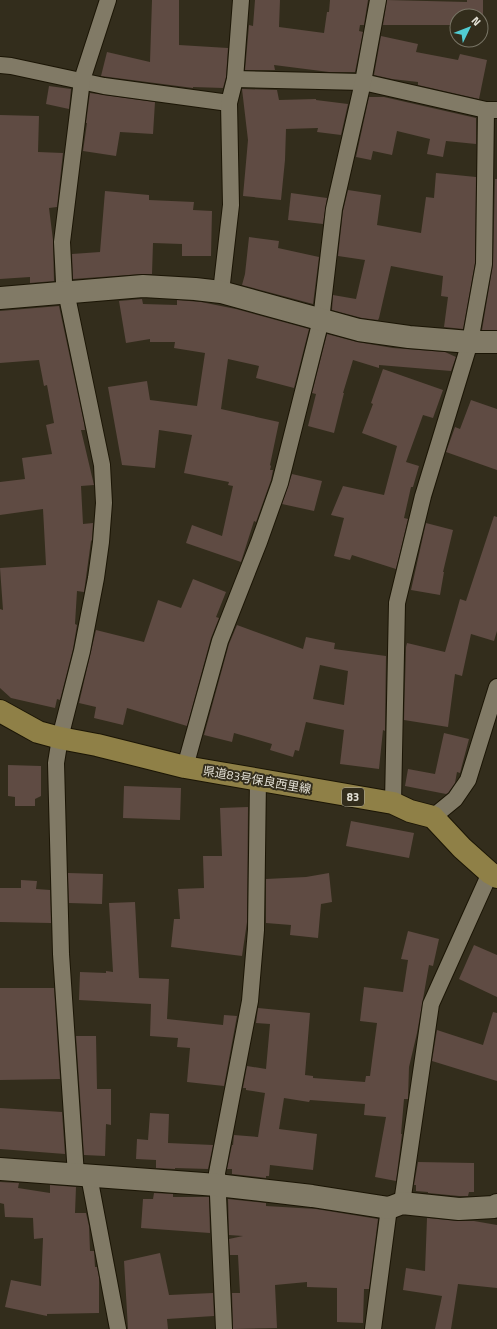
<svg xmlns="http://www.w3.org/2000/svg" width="497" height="1329" viewBox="0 0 497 1329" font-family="'Titillium Web','Noto Sans JP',sans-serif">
  <rect width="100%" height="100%" fill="#332d1c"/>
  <g fill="#5f4b43" fill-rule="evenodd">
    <polygon points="152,0 179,0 179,45 228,48 226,77 223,88 193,87 193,88 101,76 107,52 150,62"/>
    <polygon points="255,0 280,0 279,27 324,33 327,12 329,12 330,0 368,0 364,25 360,25 359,31 363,32 355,72 329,72 274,65 275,70 245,70 249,25 253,26"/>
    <polygon points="387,0 467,2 467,0 483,0 483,25 481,25 481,16 457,16 457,25 383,25"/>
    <polygon points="381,36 418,44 416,52 458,60 460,54 487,60 479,99 418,85 418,82 392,79 374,75"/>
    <polygon points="49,86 71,89 69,109 46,104"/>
    <polygon points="242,89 277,90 279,100 316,99 316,100 348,104 341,135 317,132 318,128 286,129 285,160 281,200 243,196 248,140"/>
    <polygon points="90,93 155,102 153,134 120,132 116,156 83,151 87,123 86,123"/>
    <polygon points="369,97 384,97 476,118 476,144 446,141 443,157 427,154 430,139 397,131 392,155 373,151 371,160 356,157"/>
    <polygon points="0,115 39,116 38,152 63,153 57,207 49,208 53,240 54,281 30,283 30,277 0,279"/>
    <polygon points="436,173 476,177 475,263 463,329 444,327 448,297 441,296 443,276 391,266 379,318 378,320 362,318 332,310 333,295 356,299 365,260 338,256 343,211 348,190 381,195 377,225 421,233 426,197 434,198"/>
    <polygon points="495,179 497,179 497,330 482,330 493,264"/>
    <polygon points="105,191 149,195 149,200 194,202 193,210 212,211 211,256 182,256 182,244 153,243 152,274 142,274 73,279 72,254 100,252"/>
    <polygon points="291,193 327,198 323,224 288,220"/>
    <polygon points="249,237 279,241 278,248 319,257 313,304 242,285 245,274"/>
    <polygon points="142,299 143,304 177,305 177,300 201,302 236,309 309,329 294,388 256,378 259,366 228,359 221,409 279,422 270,465 271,466 270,470 273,470 271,480 256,522 254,521 241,562 186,543 192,525 222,536 233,486 228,485 229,482 184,473 192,435 159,430 155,468 122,465 108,387 147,381 150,400 197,406 205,353 174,348 175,342 150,342 150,339 126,343 119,301"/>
    <polygon points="59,306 84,423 85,430 81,430 94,485 81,486 83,524 93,523 92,540 91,541 84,592 77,591 75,624 77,625 73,649 60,700 57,699 55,708 11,698 0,688 0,609 3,610 0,568 46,565 43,509 0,515 0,482 25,479 22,458 52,454 46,425 54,423 47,385 44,386 39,360 0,363 0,311"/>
    <polygon points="327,334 357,342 393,348 445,352 456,357 451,371 379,365 379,368 353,360 343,393 344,393 334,433 308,426 316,394 312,393"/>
    <polygon points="383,369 443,390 433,418 423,415 406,462 419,466 413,487 411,487 404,518 408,519 396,569 352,555 350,560 334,556 344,518 331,515 343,486 384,495 397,446 362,433 373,404 371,403"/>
    <polygon points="471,400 497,409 497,470 446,452 455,427 460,429"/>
    <polygon points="292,474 322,481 314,511 282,504"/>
    <polygon points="494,516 497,517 497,631 494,641 471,634 462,676 455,674 448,727 404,720 406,647 407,643 445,652 460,599 466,601"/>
    <polygon points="426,523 453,530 443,572 444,572 440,595 411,590"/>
    <polygon points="193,579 226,592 216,617 219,618 211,638 187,726 127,708 123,725 94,718 96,707 79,703 96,630 144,642 158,600 181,608"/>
    <path d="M237 625 303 649 306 637 335 643 334 649 386 656 385 728V731L383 730 379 769 340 764 344 730 306 722 299 751 295 750 293 757 270 750 272 744 234 733 232 742 204 735 229 644ZM320 665 348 671 344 705 313 699Z"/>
    <polygon points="444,733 469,739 460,773 457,772 455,783 448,793 446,794 405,786 408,769 435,774"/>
    <polygon points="8,765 41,766 41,796 35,799 35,806 15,806 15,797 8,796"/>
    <polygon points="124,786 181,788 180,820 123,818"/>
    <polygon points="248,807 247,922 242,956 171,947 174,919 180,919 178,889 204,888 203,856 222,856 220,808"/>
    <polygon points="351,821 414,833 409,858 346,846"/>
    <polygon points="68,873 103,874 102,904 69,903"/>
    <polygon points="329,873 332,902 321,904 318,938 290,935 291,925 266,923 266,879 306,877"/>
    <polygon points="21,880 37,881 36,889 50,890 51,923 0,922 0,888 21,888"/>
    <polygon points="135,902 139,978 169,979 167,1019 223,1025 224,1015 237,1016 224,1086 187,1082 190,1048 177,1047 178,1038 150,1036 151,1004 79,1000 80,972 106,973 106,971 113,972 109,903"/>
    <polygon points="408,931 439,939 433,966 429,965 417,1033 409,1067 408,1099 404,1099 401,1134 402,1134 396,1181 375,1177 386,1117 364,1115 365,1104 310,1100 309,1102 284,1098 279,1129 317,1134 313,1170 270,1165 269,1176 266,1176 266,1178 232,1174 232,1169 227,1169 232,1145 233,1145 234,1135 258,1137 265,1093 246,1090 246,1088 243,1088 247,1066 266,1069 270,1024 256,1023 258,1008 310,1013 305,1075 313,1076 313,1078 365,1082 366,1076 370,1076 377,1023 360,1021 364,987 403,992 408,960 401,959"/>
    <polygon points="474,945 497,955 497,997 459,979"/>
    <polygon points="0,988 54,988 60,1079 0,1080"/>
    <polygon points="493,1012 497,1013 497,1081 432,1061 437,1030 483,1045"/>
    <polygon points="76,1036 96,1036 97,1089 111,1089 111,1125 106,1124 105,1156 84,1155"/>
    <polygon points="0,1108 62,1112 65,1154 0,1149"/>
    <polygon points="150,1113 169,1114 168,1143 213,1145 208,1169 175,1168 175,1169 156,1168 156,1160 136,1159 137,1139 148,1140"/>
    <polygon points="418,1162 474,1163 474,1192 469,1192 468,1196 459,1196 428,1193 428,1192 416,1191 416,1185 414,1185"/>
    <polygon points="0,1182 19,1183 18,1188 50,1193 50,1185 76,1187 75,1213 86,1213 89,1226 90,1251 94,1251 95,1267 97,1267 99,1277 99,1313 47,1314 47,1316 5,1307 11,1280 41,1286 43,1238 34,1239 33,1218 5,1217 4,1204 0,1203"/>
    <polygon points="154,1193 173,1194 173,1197 209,1197 210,1233 141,1228 143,1199 153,1199"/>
    <polygon points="228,1199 266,1203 266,1206 316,1209 378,1219 369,1289 364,1289 363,1323 337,1322 337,1288 307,1287 307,1282 275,1285 277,1328 233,1329 232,1293 240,1293 238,1255 230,1255 229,1239 243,1236 229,1235"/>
    <polygon points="427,1218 458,1221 474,1221 497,1225 497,1288 458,1284 451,1329 435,1329 442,1296 403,1290 406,1268 425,1271"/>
    <polygon points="160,1253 169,1295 213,1293 214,1316 167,1319 168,1329 128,1329 124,1261"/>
  </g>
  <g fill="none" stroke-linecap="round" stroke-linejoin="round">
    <defs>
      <g id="street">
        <polyline points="0,65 11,66 104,86 229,103"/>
        <polyline points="235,79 363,82 486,110 497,110"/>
        <polyline points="221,292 231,205 229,103 235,79 241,0"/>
        <polyline points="185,767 220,641 259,542 280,483 321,320 334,209 363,82 378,0"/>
        <polyline points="393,803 397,603 423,496 470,342 484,264 486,110"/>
        <polyline points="433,817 455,799 468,780 497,687"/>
        <polyline points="76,1175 61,954 56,763 60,738 82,651 96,578 101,542 104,503 102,465 64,282 62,242 82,80 108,0"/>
        <polyline points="89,1176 118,1329"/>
        <polyline points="402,1203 431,1004 490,873"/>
        <polyline points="224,1329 217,1173 250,1001 256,930 258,779"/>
        <polyline points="373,1329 389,1208"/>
      </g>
      <g id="secondary">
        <polyline points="0,298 143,286 195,289 221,292 359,330 409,337 470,342 497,342"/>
        <polyline points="0,1169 217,1185 312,1196 389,1208 402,1203 459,1209 494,1207 497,1205"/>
      </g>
      <polyline id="primary" points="0,711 38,732 60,738 97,745 185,767 393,803 410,811 433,817 462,848 490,873 497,877"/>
    </defs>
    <use href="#street" stroke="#1b1505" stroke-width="18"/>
    <use href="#secondary" stroke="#1b1505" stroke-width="24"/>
    <use href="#primary" stroke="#1b1505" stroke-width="24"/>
    <use href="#street" stroke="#817a66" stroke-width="16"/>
    <use href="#secondary" stroke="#817a66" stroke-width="22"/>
    <use href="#primary" stroke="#8f8047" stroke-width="22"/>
  </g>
  <g text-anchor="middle" stroke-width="4" stroke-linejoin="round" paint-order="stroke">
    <rect fill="#332d1c" stroke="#aeaa9e" stroke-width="1" x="342" y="788" width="22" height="18" rx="3"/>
    <g font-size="11" font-weight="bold" fill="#e3e0d5">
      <text x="353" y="801">83</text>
    </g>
    <g font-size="12" fill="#e3e0d5" stroke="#332d1c">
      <text transform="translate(257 780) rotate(10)" y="4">県道83号保良西里線</text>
    </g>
  </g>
  <g transform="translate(469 28) rotate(47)"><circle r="19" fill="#332d1c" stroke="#797566"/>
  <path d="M0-3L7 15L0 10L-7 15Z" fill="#51ccd3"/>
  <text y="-6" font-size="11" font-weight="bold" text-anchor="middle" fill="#e3e0d5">N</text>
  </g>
</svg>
